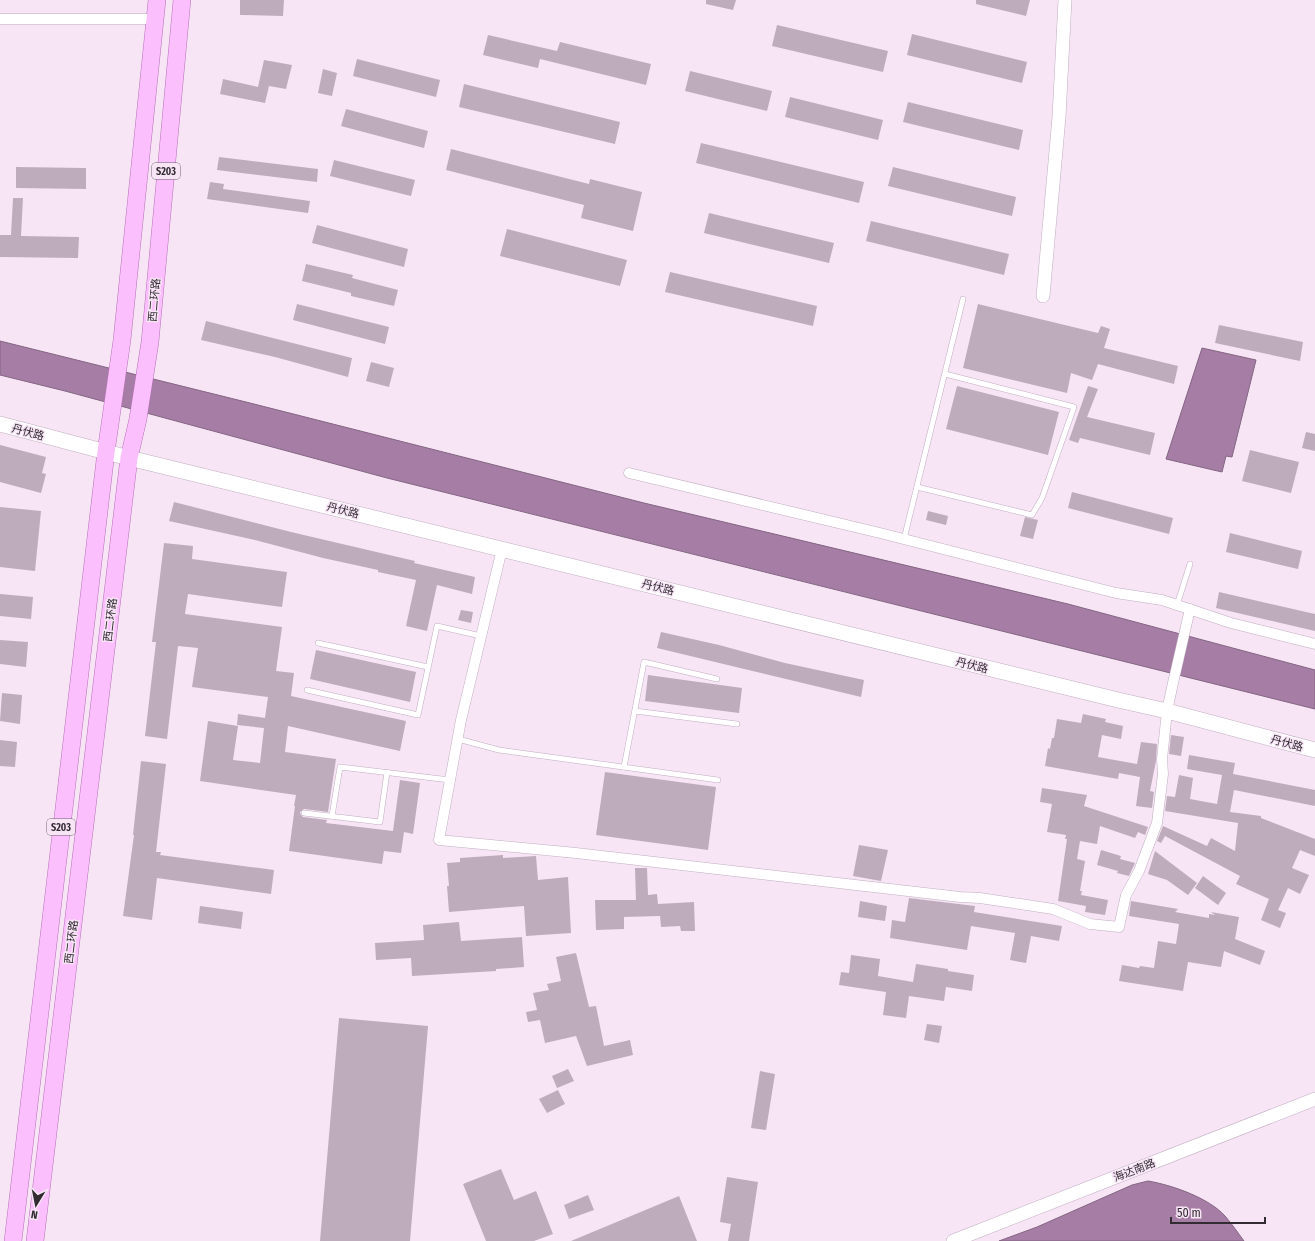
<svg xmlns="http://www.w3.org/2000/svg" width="1315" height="1241" viewBox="0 0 1315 1241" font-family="'Fira Sans Condensed','Noto Sans SC',sans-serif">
  <rect width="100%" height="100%" fill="#f7e5f6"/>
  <g fill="#a67da5" stroke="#836582">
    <polygon points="0,341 246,402 644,503 1068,604 1315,670 1315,709 387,478 65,391 0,375"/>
    <polygon points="1202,348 1256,360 1232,457 1226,456 1222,472 1166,459"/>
    <path d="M1148 1181C1172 1185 1209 1198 1225 1216 1232 1224 1238 1233 1244 1241H999L1037 1227 1132 1185Z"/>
  </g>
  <g fill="#beacbd">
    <polygon points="240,0 284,0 283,16 240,15"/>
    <polygon points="706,0 736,0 733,10 706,4"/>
    <polygon points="976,0 1030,0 1026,16 976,4"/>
    <polygon points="777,25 888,51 883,72 772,46"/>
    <polygon points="912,34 1027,62 1022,83 907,55"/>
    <polygon points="488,35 557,51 560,42 651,64 646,85 540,59 538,68 483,55"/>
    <polygon points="357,59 440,80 436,97 353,76"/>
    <polygon points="264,60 292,65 286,89 269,86 265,103 220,94 223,79 258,87"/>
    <polygon points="323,69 337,73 332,96 318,93"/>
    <polygon points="690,71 772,91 767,111 685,91"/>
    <polygon points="464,84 620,122 615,144 459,107"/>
    <polygon points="790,97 883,120 878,140 785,117"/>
    <polygon points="908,102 1023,130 1019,150 903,122"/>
    <polygon points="346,109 428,131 424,148 341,126"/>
    <polygon points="701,143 864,182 859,203 696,163"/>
    <polygon points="451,149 589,184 590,179 642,192 633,231 581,218 584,205 446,170"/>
    <polygon points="219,157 318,169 317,182 217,170"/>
    <polygon points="334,160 415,180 411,196 330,176"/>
    <polygon points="16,167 86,168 86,189 16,188"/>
    <polygon points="893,167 1016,197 1012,216 888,186"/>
    <polygon points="210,182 224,184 223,189 310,201 308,213 207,199"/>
    <polygon points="13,198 23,198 21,236 79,237 78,258 0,257 0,235 11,235"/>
    <polygon points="709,213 834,243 829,263 704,233"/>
    <polygon points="871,221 1009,254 1004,275 866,241"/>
    <polygon points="317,225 408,249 404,267 312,243"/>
    <polygon points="507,229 627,260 620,286 500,256"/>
    <polygon points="306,264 353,275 352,278 398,290 394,306 351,296 351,293 302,281"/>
    <polygon points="670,272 817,306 813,326 665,292"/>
    <polygon points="297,304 389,327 385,344 293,320"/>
    <polygon points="978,304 1098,333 1101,326 1110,329 1104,348 1178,366 1174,384 1098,364 1092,380 1071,373 1067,393 963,368"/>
    <polygon points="206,321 352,358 348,377 275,357 201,340"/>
    <polygon points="1219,325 1303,342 1300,361 1215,343"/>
    <polygon points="371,362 394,368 389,387 366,381"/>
    <polygon points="957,386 1059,412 1048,455 946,429"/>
    <polygon points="1088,386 1098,389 1087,417 1155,433 1150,455 1080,438 1078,443 1069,440"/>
    <polygon points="1306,432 1315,434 1315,451 1302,448"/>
    <polygon points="0,445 46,457 42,473 46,474 41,493 0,482"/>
    <polygon points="1250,450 1299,462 1291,493 1242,481"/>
    <polygon points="1072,492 1173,518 1169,534 1068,508"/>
    <polygon points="174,502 291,532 415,561 414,563 475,577 472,594 437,585 427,631 406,626 416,580 378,572 378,570 323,558 255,540 169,521"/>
    <polygon points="0,507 41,511 35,571 0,567"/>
    <polygon points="928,511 948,516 946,525 926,520"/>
    <polygon points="1025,517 1038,520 1033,539 1020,536"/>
    <polygon points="1230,533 1302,551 1298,569 1226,552"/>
    <polygon points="164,543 193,546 192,559 287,572 282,607 188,594 185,614 282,627 276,671 294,673 291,696 406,721 400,751 288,726 285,752 336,759 328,812 304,809 300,812 301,815 303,817 327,820 326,823 393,831 400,780 420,783 413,834 404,832 401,853 384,851 382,864 289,851 295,806 294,806 296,795 200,781 208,721 238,726 233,760 260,763 264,728 237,725 238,714 265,718 268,697 192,687 198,648 178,646 167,739 145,736 156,642 152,642"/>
    <polygon points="1219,592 1315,614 1315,631 1216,608"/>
    <polygon points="0,594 33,597 31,619 0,616"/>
    <polygon points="461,610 473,612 471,623 458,620"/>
    <polygon points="661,632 719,645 785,663 864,680 861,697 657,648"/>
    <polygon points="0,640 28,642 26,667 0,664"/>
    <polygon points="316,650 416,672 410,702 310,679"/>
    <polygon points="648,675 742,688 739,713 645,701"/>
    <polygon points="2,693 22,695 20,724 0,721"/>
    <polygon points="1083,714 1106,719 1105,722 1123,726 1121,739 1102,735 1098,757 1137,764 1141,742 1157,744 1156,761 1150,791 1154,792 1152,808 1136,806 1140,777 1119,773 1118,779 1045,766 1048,748 1050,749 1052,738 1054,738 1057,719 1081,723"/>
    <polygon points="1171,735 1184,737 1181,756 1169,754"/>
    <polygon points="0,740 17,742 15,767 0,766"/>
    <polygon points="1189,755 1235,763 1233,774 1315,790 1315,806 1234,790 1230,812 1261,816 1261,818 1315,839 1315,856 1300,850 1292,868 1309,875 1300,894 1288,888 1278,910 1286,913 1280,928 1261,920 1269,899 1236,884 1240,876 1165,836 1161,843 1157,841 1163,826 1207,846 1211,838 1235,851 1238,823 1165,811 1167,796 1175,797 1179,775 1193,778 1190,799 1217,804 1222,775 1187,769"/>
    <polygon points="141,761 166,764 156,852 161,852 160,855 274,870 271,894 157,878 152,920 123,916 134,835 133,835"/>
    <polygon points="605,772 716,787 708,850 596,835"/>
    <polygon points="1042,788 1087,795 1084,806 1148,827 1145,835 1138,832 1135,838 1100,826 1097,844 1080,841 1077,859 1085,861 1080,891 1082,891 1081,895 1108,900 1105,915 1085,912 1086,906 1058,901 1067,839 1065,839 1066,835 1047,832 1052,804 1040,802"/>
    <polygon points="859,845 888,850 881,881 853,876"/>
    <polygon points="1101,850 1121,856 1120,859 1135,863 1129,876 1117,873 1118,871 1097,865"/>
    <polygon points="1155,851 1197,883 1188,895 1167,880 1148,874"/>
    <polygon points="503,855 503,858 536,856 538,880 568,877 571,933 526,936 524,906 449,912 447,886 449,886 447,863 460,862 460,858"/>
    <polygon points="635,868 647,868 648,895 657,894 658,904 694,902 695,931 681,931 680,926 661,927 660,916 624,917 624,929 596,930 595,900 636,900"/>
    <polygon points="1203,876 1226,893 1218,905 1195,888"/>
    <polygon points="909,898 975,906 974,912 1062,926 1059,941 1031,936 1026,963 1010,960 1015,933 971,926 967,950 890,938 892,920 905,922"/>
    <polygon points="860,901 887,906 885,921 858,917"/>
    <polygon points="1131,901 1178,909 1175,912 1209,918 1209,914 1215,915 1211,912 1239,917 1235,939 1265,951 1260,965 1224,951 1221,967 1188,962 1183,991 1119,981 1122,965 1139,968 1140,966 1154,968 1158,941 1176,944 1179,924 1129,916"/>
    <polygon points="200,906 243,912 241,929 198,923"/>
    <polygon points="459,922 461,941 522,937 524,967 496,969 496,971 412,976 411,958 376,960 375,943 424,940 423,925"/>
    <polygon points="576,953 589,1007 596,1006 604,1046 630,1040 633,1055 587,1066 576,1036 545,1043 540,1020 528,1022 526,1012 537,1010 533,993 549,990 547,984 561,981 556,957"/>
    <polygon points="851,955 880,959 878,976 913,982 916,964 948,969 948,971 974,975 972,991 946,987 944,1001 909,996 906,1018 883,1015 886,992 839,985 841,972 849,973"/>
    <polygon points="339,1018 428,1026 410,1241 320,1241"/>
    <polygon points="927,1024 942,1026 939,1043 924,1040"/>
    <polygon points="568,1069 574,1081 557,1088 552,1076"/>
    <polygon points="760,1071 775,1074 766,1130 751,1128"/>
    <polygon points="558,1090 565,1104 547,1113 539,1099"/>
    <polygon points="501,1169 514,1200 536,1191 553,1234 534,1241 486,1241 463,1184"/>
    <polygon points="727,1177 758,1182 749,1241 728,1241 731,1224 720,1222"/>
    <polygon points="588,1195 594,1210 569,1219 564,1205"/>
    <polygon points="679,1196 697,1241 571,1241"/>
  </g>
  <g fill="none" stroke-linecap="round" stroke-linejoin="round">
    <defs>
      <g id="service">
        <polyline points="917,487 1032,515 1042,498 1074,407 945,374"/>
        <polyline points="904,539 963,299"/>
        <polyline points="1177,605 1190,564"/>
        <polyline points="318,643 428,667"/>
        <polyline points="307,690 418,715 437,626 481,636"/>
        <polyline points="635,711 737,724"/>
        <polyline points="458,739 499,750 718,780"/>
        <polyline points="624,767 644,662 717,679"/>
        <polyline points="304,813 380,822 387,772"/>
        <polyline points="332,816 340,767 450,780"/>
      </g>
      <g id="minor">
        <polyline points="0,19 155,19"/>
        <polyline points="629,473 880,533 1116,593 1162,600 1231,623 1315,644"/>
        <polyline points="502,549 461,720 439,840 576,853 960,897 980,898 1053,909 1090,924 1119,927 1126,895 1139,871 1157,823 1163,774 1162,759 1167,711 1173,683 1190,609"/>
      </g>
      <g id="tertiary">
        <polyline points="1043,296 1059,117 1065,0"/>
        <polyline points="953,1241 1315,1099"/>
      </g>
      <polyline id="secondary" points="0,424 129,458 1118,700 1167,711 1315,750"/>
      <g id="primary">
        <polyline points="13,1241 106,452 122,340 157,0"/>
        <polyline points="35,1241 129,458 138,419 150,342 182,0"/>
      </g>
    </defs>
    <use href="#service" stroke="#c0afc0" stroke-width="6"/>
    <use href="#minor" stroke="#c0afc0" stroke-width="11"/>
    <use href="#tertiary" stroke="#c0afc0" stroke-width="14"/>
    <use href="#secondary" stroke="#c0afc0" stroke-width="16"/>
    <use href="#primary" stroke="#b470b5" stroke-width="18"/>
    <use href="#service" stroke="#fff" stroke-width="5"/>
    <use href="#minor" stroke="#fff" stroke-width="10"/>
    <use href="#tertiary" stroke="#fff" stroke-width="13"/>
    <use href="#secondary" stroke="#fff" stroke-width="15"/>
    <use href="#primary" stroke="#fcbffd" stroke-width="17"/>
  </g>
  <g text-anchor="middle" stroke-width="3" stroke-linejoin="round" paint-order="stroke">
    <g fill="#f7e5f6" stroke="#6d646d" stroke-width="1">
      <rect x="152" y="163" width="28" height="16" rx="3"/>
      <rect x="47" y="819" width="28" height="16" rx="3"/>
    </g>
    <g font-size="10" font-weight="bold" fill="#322c32">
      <text x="166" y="175">S203</text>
      <text x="61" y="831">S203</text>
    </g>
    <g font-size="11" fill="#322c32" stroke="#f7e5f6">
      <text transform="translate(154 300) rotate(-85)" y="4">西二环路</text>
      <text transform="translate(28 432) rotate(15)" y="4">丹伏路</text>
      <text transform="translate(343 510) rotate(14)" y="4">丹伏路</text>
      <text transform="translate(658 587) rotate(14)" y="4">丹伏路</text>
      <text transform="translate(110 620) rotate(-83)" y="4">西二环路</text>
      <text transform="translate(972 665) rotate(14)" y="4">丹伏路</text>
      <text transform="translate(1287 743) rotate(15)" y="4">丹伏路</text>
      <text transform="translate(71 942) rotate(-83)" y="4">西二环路</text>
      <text transform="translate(1134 1170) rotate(-21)" y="4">海达南路</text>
    </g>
  </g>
  <g transform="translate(36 1205) rotate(190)" stroke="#f7e5f6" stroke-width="3" paint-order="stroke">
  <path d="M0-3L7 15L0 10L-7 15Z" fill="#322c32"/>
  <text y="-6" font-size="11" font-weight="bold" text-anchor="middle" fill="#322c32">N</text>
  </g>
  <path d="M1171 1217v6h94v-6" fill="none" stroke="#322c32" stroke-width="2"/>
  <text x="1177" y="1217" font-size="12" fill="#322c32" stroke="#f7e5f6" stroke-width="3" paint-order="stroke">50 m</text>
</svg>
